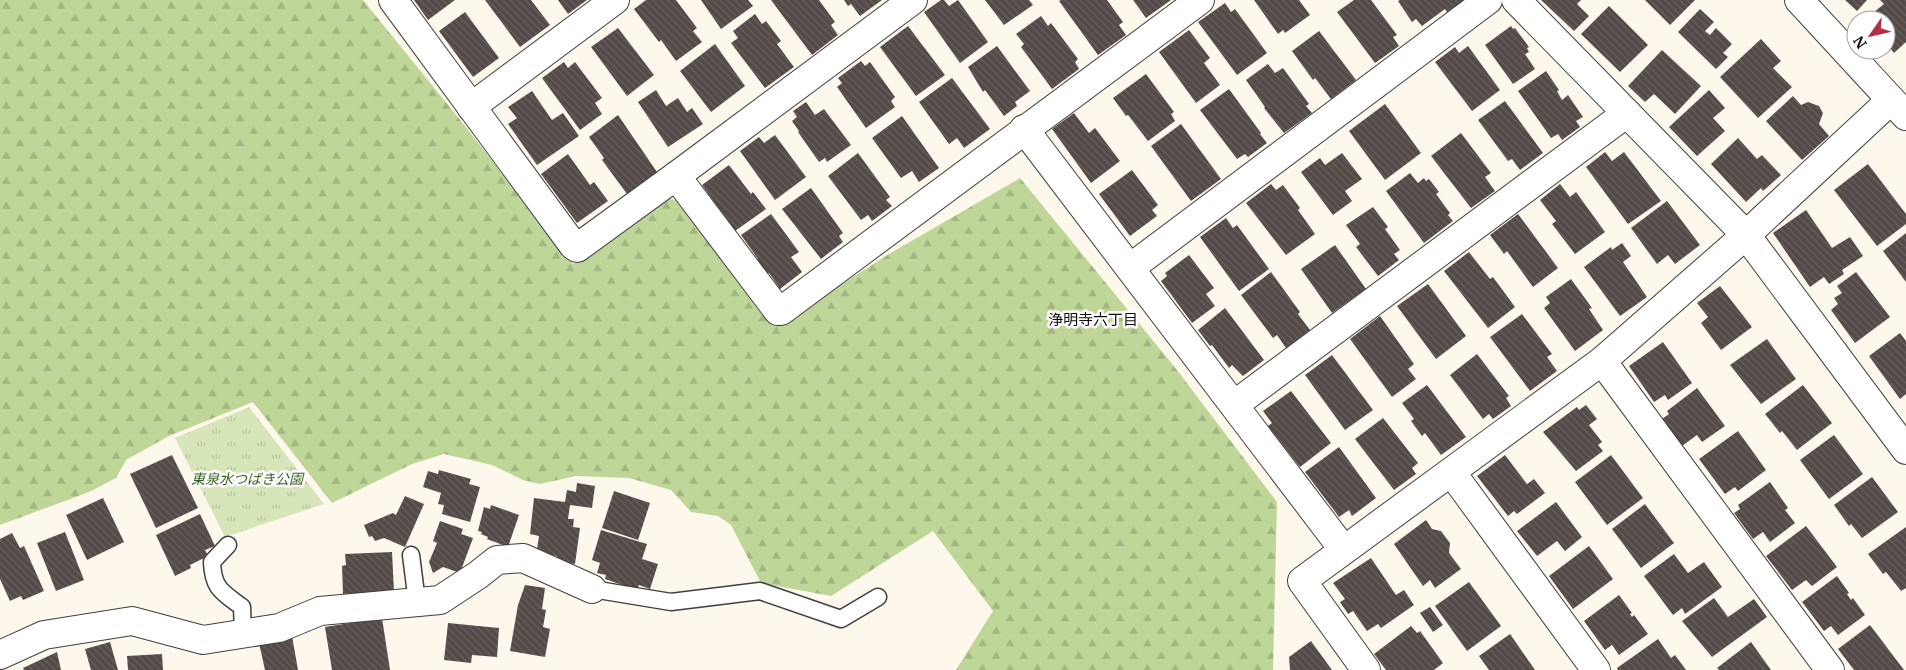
<svg xmlns="http://www.w3.org/2000/svg" width="1906" height="670" viewBox="0 0 1906 670" font-family="Merriweather,'Noto Sans JP',serif">
  <defs>
    <pattern id="forest-firs" width="22" height="20" patternUnits="userSpaceOnUse" patternTransform="scale(1.25)"><rect width="22" height="20" fill="#bed698"/><path d="M5 1l3.5 6h-7zM16 11l3.5 6h-7z" fill="#a2b682"/></pattern>
    <pattern id="park-tufts" width="24" height="20" patternUnits="userSpaceOnUse" patternTransform="scale(1.25)"><rect width="24" height="20" fill="#d7e6b8"/><path d="M3 7l-1-3M5 7V3M7 7l1-3M15 17l-1-3M17 17v-4M19 17l1-3" fill="none" stroke="#b7c49d"/></pattern>
    <pattern id="building-back-hatch" width="6" height="6" patternUnits="userSpaceOnUse" patternTransform="scale(1.25)"><rect width="6" height="6" fill="#544b49"/><path d="M-1 5l2 2M0 0l6 6M5-1l2 2" fill="none" stroke="#68605f"/></pattern>
  </defs>
  <rect width="100%" height="100%" fill="#fef7ec"/>
  <polygon fill="url(#forest-firs)" points="0,0 363,0 457,116 573,264 667,199 680,200 768,318 803,309 889,254 1020,178 1177,370 1277,502 1273,670 956,670 993,611 933,531 831,596 761,583 731,525 718,516 691,512 671,490 629,478 576,476 540,484 523,480 492,465 444,454 412,464 332,503 253,402 169,436 126,460 116,478 89,492 0,525"/>
  <polygon fill="url(#park-tufts)" points="249,407 324,504 225,537 175,438"/>
  <g fill="url(#building-back-hatch)">
    <polygon points="414,0 455,0 428,20"/>
    <polygon points="485,0 531,0 550,25 520,47"/>
    <polygon points="558,0 587,0 568,14"/>
    <polygon points="646,0 676,0 697,28 693,31 702,42 676,61 661,40 659,42 634,9"/>
    <polygon points="701,0 748,0 753,6 721,29"/>
    <polygon points="771,0 819,0 835,22 831,25 838,35 812,55"/>
    <polygon points="844,0 882,0 860,16 851,4 848,6"/>
    <polygon points="941,0 944,0 949,6 958,0 988,42 960,63 924,12"/>
    <polygon points="985,0 1029,0 1033,5 1004,25"/>
    <polygon points="1061,0 1107,0 1123,22 1119,25 1126,35 1098,55 1059,1"/>
    <polygon points="1133,0 1171,0 1146,18"/>
    <polygon points="1254,0 1299,0 1310,15 1285,33 1283,30 1278,34"/>
    <polygon points="1354,0 1371,0 1397,35 1393,37 1399,46 1375,63 1337,12"/>
    <polygon points="1400,0 1464,0 1447,12 1445,9 1422,26 1416,19 1412,22 1398,1"/>
    <polygon points="1541,0 1581,0 1577,4 1589,16 1574,31"/>
    <polygon points="1645,0 1695,0 1670,25"/>
    <polygon points="1845,0 1867,0 1857,11"/>
    <polygon points="1880,0 1906,0 1906,42 1894,53 1886,43 1886,20 1877,20 1879,18 1874,12 1884,4"/>
    <polygon points="1225,3 1231,12 1235,9 1267,53 1237,75 1198,22"/>
    <polygon points="1609,6 1648,45 1620,72 1581,34"/>
    <polygon points="1700,9 1714,22 1705,31 1710,35 1716,28 1732,44 1723,53 1728,57 1716,69 1678,32"/>
    <polygon points="465,12 499,58 473,77 439,31"/>
    <polygon points="755,14 762,24 766,21 781,41 777,44 794,67 765,88 731,43 738,38 733,31"/>
    <polygon points="1041,16 1048,26 1051,23 1078,59 1075,62 1079,69 1052,89 1021,47 1024,44 1016,34"/>
    <polygon points="908,26 945,75 916,96 880,47"/>
    <polygon points="1511,26 1513,29 1515,28 1529,47 1527,48 1529,52 1525,54 1535,69 1513,84 1485,45"/>
    <polygon points="618,28 654,75 627,96 591,47"/>
    <polygon points="1189,30 1210,58 1204,63 1220,85 1196,103 1159,52"/>
    <polygon points="1319,31 1356,80 1331,99 1315,78 1313,80 1292,51"/>
    <polygon points="1761,39 1781,61 1773,68 1792,87 1758,118 1720,77"/>
    <polygon points="715,44 745,86 711,112 680,71"/>
    <polygon points="997,46 1030,91 1015,102 1017,106 1004,116 985,90 983,92 968,67"/>
    <polygon points="1468,46 1500,90 1472,111 1435,62 1455,47 1459,53"/>
    <polygon points="1662,50 1701,86 1675,114 1654,94 1645,102 1628,86"/>
    <polygon points="861,61 865,66 870,62 895,97 891,101 895,107 866,128 837,87 842,83 838,78"/>
    <polygon points="564,62 568,68 575,62 602,98 595,103 602,114 580,130 542,78"/>
    <polygon points="1268,64 1275,73 1283,68 1309,104 1306,106 1312,113 1284,133 1264,108 1265,107 1246,80"/>
    <polygon points="1546,71 1559,90 1557,91 1562,100 1568,95 1583,117 1576,121 1580,127 1562,140 1558,134 1551,138 1518,91"/>
    <polygon points="1146,74 1174,112 1171,114 1175,121 1148,141 1128,115 1126,116 1113,98"/>
    <polygon points="952,78 990,129 964,148 957,138 949,144 919,102"/>
    <polygon points="1229,89 1261,133 1260,134 1267,143 1248,157 1245,154 1237,159 1200,110"/>
    <polygon points="656,90 666,106 678,98 687,112 692,108 703,124 668,147 638,102"/>
    <polygon points="1709,90 1725,108 1713,118 1725,131 1697,156 1669,127"/>
    <polygon points="532,91 552,120 563,113 579,136 537,165 508,124 517,118 508,107"/>
    <polygon points="1793,96 1801,105 1808,102 1819,106 1823,113 1819,124 1829,136 1802,160 1766,121"/>
    <polygon points="1505,101 1543,153 1520,170 1512,159 1508,161 1478,120"/>
    <polygon points="806,102 815,115 824,109 851,145 827,162 825,158 819,162 798,132 799,131 792,121 797,117 793,111"/>
    <polygon points="1385,104 1421,153 1385,180 1349,131"/>
    <polygon points="1074,113 1089,133 1095,128 1120,161 1091,183 1052,129"/>
    <polygon points="618,115 657,172 627,194 602,160 604,158 589,137"/>
    <polygon points="902,116 939,168 919,182 912,171 901,178 872,138"/>
    <polygon points="1181,124 1221,179 1191,201 1151,146"/>
    <polygon points="1461,133 1491,173 1485,177 1495,191 1471,208 1431,156"/>
    <polygon points="775,135 806,177 775,200 740,151 759,137 764,143"/>
    <polygon points="1738,138 1757,159 1762,155 1781,175 1763,191 1761,188 1746,202 1711,164"/>
    <polygon points="1605,152 1612,161 1624,152 1661,201 1628,224 1586,167"/>
    <polygon points="858,153 890,197 886,200 892,206 872,221 868,215 861,220 828,176"/>
    <polygon points="1342,153 1362,179 1345,191 1352,201 1333,215 1301,172 1320,158 1325,165"/>
    <polygon points="568,154 590,185 594,182 608,201 577,223 541,174"/>
    <polygon points="1868,164 1906,214 1906,224 1877,246 1834,190"/>
    <polygon points="729,165 751,194 753,192 766,209 735,231 702,185"/>
    <polygon points="1132,170 1158,205 1152,210 1157,216 1130,236 1099,194"/>
    <polygon points="1410,173 1418,183 1424,178 1426,181 1429,179 1439,192 1436,194 1450,213 1448,215 1453,221 1424,243 1386,191"/>
    <polygon points="1271,184 1276,190 1283,185 1300,208 1298,210 1315,234 1286,255 1246,203"/>
    <polygon points="1560,184 1570,197 1576,192 1605,232 1575,254 1552,224 1556,221 1540,200"/>
    <polygon points="811,188 843,233 839,236 843,242 821,259 782,209"/>
    <polygon points="1667,201 1700,245 1675,264 1668,255 1657,264 1631,228"/>
    <polygon points="1373,207 1388,227 1385,229 1400,250 1394,254 1399,260 1378,276 1356,247 1360,244 1346,225"/>
    <polygon points="1806,210 1832,248 1850,237 1863,256 1842,270 1844,274 1829,284 1824,277 1810,287 1773,233"/>
    <polygon points="771,214 799,252 791,257 802,272 780,289 769,273 766,274 756,261 758,259 741,235"/>
    <polygon points="1518,214 1558,268 1533,287 1507,251 1504,254 1490,235"/>
    <polygon points="1226,218 1233,228 1237,225 1269,269 1239,291 1200,237"/>
    <polygon points="1906,233 1906,282 1883,251"/>
    <polygon points="1622,243 1631,256 1623,262 1647,297 1620,316 1584,267 1611,247 1612,250"/>
    <polygon points="1335,245 1366,289 1332,313 1301,269"/>
    <polygon points="1469,252 1490,279 1493,277 1515,307 1488,328 1444,271"/>
    <polygon points="1189,255 1214,288 1206,294 1215,306 1192,323 1161,281 1167,276 1165,273"/>
    <polygon points="1271,272 1300,312 1298,314 1310,330 1286,348 1277,335 1273,338 1241,295"/>
    <polygon points="1856,272 1890,317 1855,343 1831,310 1838,304 1834,298 1842,293 1837,286"/>
    <polygon points="1571,279 1592,308 1589,309 1603,330 1575,351 1544,308 1550,303 1546,297"/>
    <polygon points="1428,284 1466,336 1436,359 1397,306"/>
    <polygon points="1720,286 1752,327 1721,350 1701,323 1708,317 1697,303"/>
    <polygon points="1225,308 1264,360 1243,376 1232,365 1229,368 1212,345 1210,346 1198,330"/>
    <polygon points="1522,314 1552,354 1547,357 1557,371 1530,391 1490,337"/>
    <polygon points="1380,316 1414,364 1408,369 1416,379 1392,397 1350,339"/>
    <polygon points="1900,333 1906,341 1906,394 1900,399 1869,356"/>
    <polygon points="1767,339 1796,379 1761,404 1730,365"/>
    <polygon points="1663,342 1692,383 1668,400 1665,395 1654,402 1629,366"/>
    <polygon points="1477,354 1509,396 1506,398 1511,406 1493,419 1489,414 1483,419 1450,375"/>
    <polygon points="1332,355 1373,410 1345,430 1305,375"/>
    <polygon points="1427,385 1466,437 1441,455 1425,433 1422,436 1411,421 1414,419 1402,403"/>
    <polygon points="1803,385 1832,423 1797,450 1782,431 1780,433 1765,414"/>
    <polygon points="1697,388 1725,426 1702,442 1697,435 1682,446 1662,419 1669,414 1667,411"/>
    <polygon points="1291,391 1331,443 1300,467 1268,426 1272,423 1263,411"/>
    <polygon points="1586,405 1597,419 1589,425 1602,442 1598,445 1603,451 1576,471 1543,432 1577,407 1579,410"/>
    <polygon points="1383,418 1418,463 1412,468 1416,474 1394,490 1355,439"/>
    <polygon points="1738,431 1766,470 1738,491 1735,487 1725,494 1699,459"/>
    <polygon points="1834,435 1863,474 1829,499 1800,460"/>
    <polygon points="1339,447 1376,498 1352,516 1349,510 1339,517 1305,472"/>
    <polygon points="172,455 198,508 156,528 130,474"/>
    <polygon points="1505,455 1527,484 1534,479 1545,493 1517,514 1514,511 1508,516 1477,476"/>
    <polygon points="1611,455 1643,498 1607,525 1575,482"/>
    <polygon points="439,470 471,479 469,484 480,487 470,522 442,514 444,505 438,504 441,493 423,487 428,471 438,474"/>
    <polygon points="1872,477 1898,512 1862,538 1851,524 1849,526 1834,505"/>
    <polygon points="1770,482 1788,508 1785,510 1795,523 1770,542 1763,532 1753,539 1734,513 1740,509 1738,505"/>
    <polygon points="577,483 595,486 592,508 570,505 568,519 574,519 573,527 580,528 575,564 557,561 557,556 548,555 536,556 539,536 530,534 534,498 565,502 567,490 576,492"/>
    <polygon points="614,491 650,503 638,540 602,528"/>
    <polygon points="405,496 424,504 405,547 384,538 375,541 372,536 369,537 364,525 393,513 396,515"/>
    <polygon points="103,498 124,542 87,560 66,515"/>
    <polygon points="1556,502 1582,537 1565,551 1557,541 1537,556 1517,531"/>
    <polygon points="1645,504 1674,543 1641,568 1612,529"/>
    <polygon points="491,505 519,515 508,547 487,539 488,537 481,534 482,532 478,531 484,507 490,509"/>
    <polygon points="200,514 215,546 205,550 208,556 190,565 191,568 175,576 156,535"/>
    <polygon points="1426,520 1432,529 1441,531 1450,543 1449,553 1461,569 1435,588 1430,580 1423,586 1394,544"/>
    <polygon points="440,521 463,529 461,534 473,538 460,573 443,567 433,573 429,562 437,543 433,541"/>
    <polygon points="1806,526 1837,567 1812,586 1806,580 1792,590 1766,556"/>
    <polygon points="1906,527 1906,588 1901,591 1886,572 1883,574 1868,554"/>
    <polygon points="601,530 647,544 642,559 658,564 650,589 639,585 637,590 605,579 606,575 597,573 600,563 592,560"/>
    <polygon points="65,532 84,580 56,591 37,543"/>
    <polygon points="12,533 20,548 24,546 44,591 23,600 21,596 10,601 0,579 0,539"/>
    <polygon points="1589,546 1613,579 1573,609 1549,576"/>
    <polygon points="392,552 394,591 343,594 342,566 346,565 345,554"/>
    <polygon points="1674,554 1688,573 1704,562 1722,587 1685,614 1682,608 1673,615 1644,576"/>
    <polygon points="1371,558 1396,595 1404,590 1414,605 1381,628 1378,624 1367,631 1353,611 1348,614 1340,602 1345,599 1333,583"/>
    <polygon points="1837,576 1849,593 1847,594 1851,600 1853,598 1865,615 1838,635 1831,626 1824,631 1802,602"/>
    <polygon points="1469,582 1501,626 1467,651 1435,606"/>
    <polygon points="525,585 545,588 542,609 546,610 543,627 550,629 545,657 510,651 518,605"/>
    <polygon points="1619,595 1632,613 1630,614 1632,617 1634,615 1648,634 1619,655 1612,645 1605,650 1584,621"/>
    <polygon points="1714,598 1728,617 1754,599 1767,617 1712,657 1682,621"/>
    <polygon points="1430,607 1443,625 1433,632 1420,613"/>
    <polygon points="382,618 390,670 332,670 325,627"/>
    <polygon points="448,623 499,628 497,657 472,655 471,663 444,660"/>
    <polygon points="1870,625 1904,670 1854,670 1838,649"/>
    <polygon points="1411,626 1417,633 1420,631 1443,663 1434,670 1386,670 1374,654"/>
    <polygon points="1510,634 1535,670 1489,670 1479,656"/>
    <polygon points="292,636 298,670 265,670 259,643"/>
    <polygon points="1658,639 1671,658 1675,655 1686,670 1618,670 1617,668"/>
    <polygon points="1311,641 1332,670 1290,670 1289,657"/>
    <polygon points="110,642 118,670 91,670 85,649"/>
    <polygon points="1751,642 1771,670 1719,670 1717,668"/>
    <polygon points="57,652 61,670 24,670 23,668"/>
    <polygon points="162,654 163,670 128,670 127,656"/>
  </g>
  <g fill="none" stroke-linecap="round" stroke-linejoin="round">
    <defs>
      <g id="service">
        <path d="M228 545 212 562C213 589 222 592 242 607L243 634"/>
        <polyline points="411,555 417,602"/>
        <polyline points="592,589 671,602 760,591 841,619 878,597"/>
      </g>
      <g id="minor">
        <polyline points="393,0 573,245 577,248 676,176 913,0"/>
        <polyline points="1516,0 1746,235 1906,450"/>
        <polyline points="471,107 615,0"/>
        <polyline points="1024,129 1343,549"/>
        <polyline points="676,176 778,311 781,311 1200,0"/>
        <polyline points="1130,268 1488,0"/>
        <polyline points="1602,361 1830,670"/>
        <polyline points="1234,405 1627,113"/>
        <polyline points="1452,473 1596,670"/>
        <polyline points="0,655 44,635 132,621 203,640 279,628 320,611 440,600 478,575 497,560 523,558 592,589"/>
        <polyline points="1366,670 1302,581 1602,361 1746,235 1891,100"/>
      </g>
      <polyline id="tertiary" points="1799,0 1906,116"/>
    </defs>
    <use href="#service" stroke="#3f3f3f" stroke-width="19"/>
    <use href="#minor" stroke="#3f3f3f" stroke-width="30"/>
    <use href="#tertiary" stroke="#3f3f3f" stroke-width="30"/>
    <use href="#service" stroke="#fff" stroke-width="16"/>
    <use href="#minor" stroke="#fff" stroke-width="28"/>
    <use href="#tertiary" stroke="#fff" stroke-width="28"/>
  </g>
  <g text-anchor="middle" stroke-width="5" stroke-linejoin="round" paint-order="stroke">
    <g font-size="14" font-style="italic" fill="#385f21" stroke="#fff">
      <text x="247" y="484">東泉水つばき公園</text>
    </g>
    <g font-size="15" fill="#0c0c0c" stroke="#fff">
      <text x="1093" y="325">浄明寺六丁目</text>
    </g>
  </g>
  <g transform="translate(1871 35) rotate(236)"><circle r="24" fill="#ffffff" stroke="#9e9e9e"/>
  <path d="M0-4L9 19L0 12L-9 19Z" fill="#b42d49"/>
  <text y="-8" font-size="14" font-weight="bold" text-anchor="middle" fill="#0c0c0c">N</text>
  </g>
</svg>
